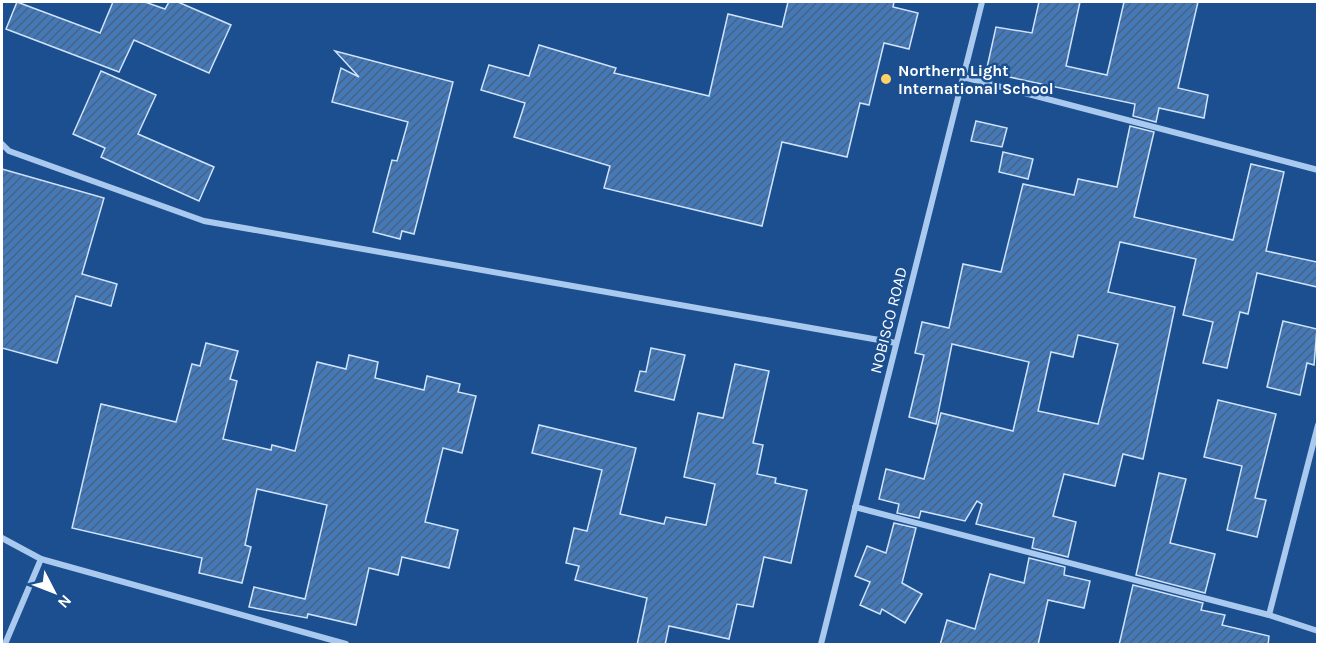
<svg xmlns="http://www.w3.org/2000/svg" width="1319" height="646" viewBox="0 0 1319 646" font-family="Karla,sans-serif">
  <defs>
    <pattern id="building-hatch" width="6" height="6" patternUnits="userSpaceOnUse" patternTransform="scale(1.5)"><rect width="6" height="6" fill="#4478b7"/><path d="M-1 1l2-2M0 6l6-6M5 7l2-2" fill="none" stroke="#486282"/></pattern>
  </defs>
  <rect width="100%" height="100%" fill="#1b4f8f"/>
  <g fill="url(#building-hatch)" stroke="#cfe3fa" stroke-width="1.5" fill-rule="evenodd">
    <polygon points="17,2 100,33 113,2 145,2 165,9 169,2 178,2 231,25 209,73 134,40 119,72 6,29"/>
    <polygon points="788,2 894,2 893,7 918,13 909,49 884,43 869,105 860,103 847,157 782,142 762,226 604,188 610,166 514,137 525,103 481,90 489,65 529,76 539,45 616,68 614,73 709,96 728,14 782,27"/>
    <polygon points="1039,2 1080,2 1066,66 1107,75 1124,2 1198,2 1178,88 1208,95 1204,118 1159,108 1156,122 1133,116 1135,104 986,72 996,27 1032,33"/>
    <polygon points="335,51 453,82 414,234 402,231 400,239 373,232 392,160 397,161 408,122 332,102 341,68 359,77"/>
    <polygon points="101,71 156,95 138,134 214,167 199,201 101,157 105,148 73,134"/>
    <polygon points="976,121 1007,128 1002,147 971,141"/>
    <path d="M1130 126 1154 132 1134 217 1233 240 1251 164 1284 172 1266 251 1317 262V287L1257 273 1248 314 1240 312 1227 368 1203 363 1213 322 1183 315 1196 259 1120 242 1108 292 1175 307 1143 459 1123 454 1115 486 1064 474 1053 516 1076 522 1068 557 1032 548 1034 538 976 524 982 504 977 501 965 521 921 511 919 518 897 513 899 504 879 499 886 469 924 479 941 413 1013 431 1029 362 952 344 936 424 909 417 924 355 915 353 922 322 949 328 963 264 1001 272 1023 184 1074 195 1078 179 1117 187ZM1078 335 1118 344 1098 424 1038 411 1051 352 1073 357Z"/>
    <polygon points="1003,152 1033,159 1028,179 999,172"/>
    <polygon points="2,169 104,198 82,274 117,284 111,306 76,296 57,363 2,348"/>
    <polygon points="1283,321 1317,329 1314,365 1307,363 1300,395 1267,387"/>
    <polygon points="206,343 238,351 230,379 237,381 223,439 271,450 272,445 295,451 317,362 346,369 349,355 378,362 375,378 424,390 427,376 460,384 458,392 476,396 462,453 443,448 425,522 458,530 449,568 402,557 398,575 369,568 356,625 308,614 307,618 249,607 254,587 305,599 327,505 257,489 245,545 251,547 242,583 199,573 202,558 72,528 101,404 176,422 192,364 200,366"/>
    <polygon points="651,348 685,355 674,400 635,391 640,371 646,372"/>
    <polygon points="735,364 769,371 753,443 763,445 757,474 776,478 775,483 807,490 791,563 764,557 753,607 737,604 729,639 669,626 665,645 637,645 647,598 575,580 579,566 566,563 574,528 587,531 602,470 532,453 539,425 636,448 620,514 664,524 666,517 706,525 715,484 684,477 698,413 723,418"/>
    <polygon points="1218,400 1276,414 1255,498 1266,500 1257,537 1227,530 1242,466 1204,457"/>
    <polygon points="1159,473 1186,479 1170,543 1215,554 1205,593 1136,575"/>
    <polygon points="894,523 916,528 902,583 922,594 905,623 882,609 880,614 860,605 870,582 855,576 867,546 886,553"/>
    <polygon points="1029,558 1065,567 1064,575 1090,581 1084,608 1048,600 1038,645 940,645 947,620 975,629 990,574 1024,583"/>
    <polygon points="1133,585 1203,603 1201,610 1225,615 1222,625 1269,636 1268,645 1119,645"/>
  </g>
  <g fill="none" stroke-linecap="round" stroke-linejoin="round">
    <g stroke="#a9c9ee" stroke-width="6">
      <polyline points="963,77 1318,170"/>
      <polyline points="2,144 9,151 204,221 896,343"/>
      <polyline points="855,507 1269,615 1318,631"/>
      <polyline points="2,538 41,559 346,644"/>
      <polyline points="1269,615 1318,425"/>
      <polyline points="5,644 41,559"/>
      <polyline points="821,644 982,2"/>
    </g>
  </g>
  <circle fill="#ffd166" stroke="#1b4f8f" stroke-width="2" cx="886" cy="79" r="6"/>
  <g text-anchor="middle" stroke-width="5" stroke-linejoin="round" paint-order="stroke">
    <g font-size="16" font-weight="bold" fill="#fff" stroke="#1b4f8f" text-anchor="start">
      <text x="898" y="76">Northern Light<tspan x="898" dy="18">International School</tspan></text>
    </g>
    <g font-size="16" fill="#fff" stroke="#1b4f8f">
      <text transform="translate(888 320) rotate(-76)" y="6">NOBISCO ROAD</text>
    </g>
  </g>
  <rect width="1319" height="646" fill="none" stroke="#ffffff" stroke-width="6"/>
  <g transform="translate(54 592) rotate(132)" stroke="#1b4f8f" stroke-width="4.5" paint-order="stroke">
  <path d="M0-4.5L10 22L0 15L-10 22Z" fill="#ffffff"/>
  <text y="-9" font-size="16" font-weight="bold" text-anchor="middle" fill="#ffffff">N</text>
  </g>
</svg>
